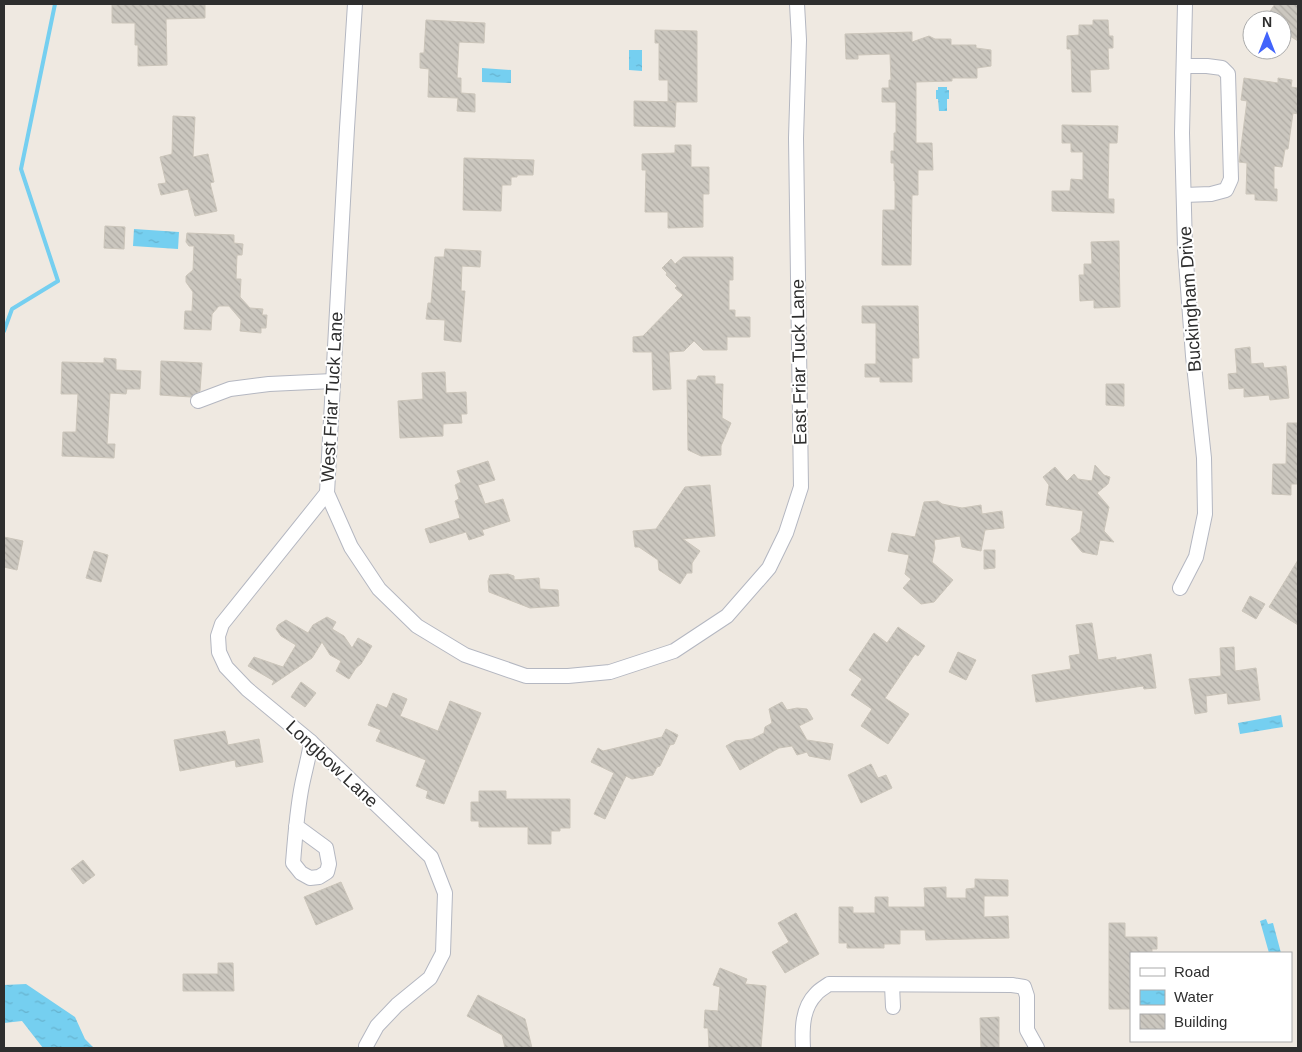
<svg xmlns="http://www.w3.org/2000/svg" width="1302" height="1052" viewBox="0 0 1302 1052" font-family="Arial,sans-serif">
  <defs>
    <pattern id="water-ripples" width="26" height="14" patternUnits="userSpaceOnUse" patternTransform="scale(1.25)"><rect width="26" height="14" fill="#75cff0"/><path d="M2 4q2-2 4 0t4 0M15 11q2-2 4 0t4 0" fill="none" stroke="#66b2ce"/></pattern>
    <pattern id="building-back-hatch" width="6" height="6" patternUnits="userSpaceOnUse" patternTransform="scale(1.25)"><rect width="6" height="6" fill="#cbc7bf"/><path d="M-1 5l2 2M0 0l6 6M5-1l2 2" fill="none" stroke="#afaba4"/></pattern>
  </defs>
  <rect width="100%" height="100%" fill="#efe9e1"/>
  <g fill="url(#water-ripples)">
    <polygon points="629,50 642,50 642,71 629,70"/>
    <polygon points="482,68 511,70 511,83 482,82"/>
    <polygon points="938,87 947,87 947,90 949,90 949,99 947,99 947,111 939,111 938,99 936,99 936,90 938,90"/>
    <polygon points="134,229 179,232 178,249 133,246"/>
    <polygon points="1281,715 1283,727 1240,734 1238,723"/>
    <polygon points="1266,919 1268,924 1273,923 1281,953 1269,953 1260,921"/>
    <polygon points="26,984 75,1017 85,1039 94,1048 43,1048 22,1021 4,1023 4,985"/>
  </g>
  <g fill="none" stroke-linecap="round" stroke-linejoin="round">
    <polyline stroke="#75cff0" stroke-width="4" points="4,331 12,309 58,281 21,169 55,4"/>
  </g>
  <g fill="url(#building-back-hatch)" stroke="#cbc5ba">
    <polygon points="112,4 205,4 205,18 166,19 167,65 138,66 138,45 135,45 135,23 112,23"/>
    <polygon points="1275,4 1298,4 1298,41 1282,31 1282,20 1264,20"/>
    <polygon points="426,20 485,23 484,43 459,42 457,78 461,78 461,93 475,94 475,112 457,111 458,98 428,97 429,69 420,68 420,53 424,53"/>
    <polygon points="1093,20 1108,20 1109,36 1113,36 1113,48 1108,48 1109,69 1090,70 1091,92 1072,92 1071,49 1067,49 1067,36 1079,35 1079,25 1093,25"/>
    <polygon points="655,30 697,31 697,102 668,102 668,80 659,80 659,43 655,43"/>
    <polygon points="912,32 912,42 929,36 935,39 951,39 951,45 976,45 976,48 991,50 991,66 977,68 977,78 952,78 952,81 916,82 916,143 932,143 933,170 918,170 918,195 912,195 911,265 882,265 883,210 895,210 895,181 894,181 894,163 891,163 891,151 894,151 894,133 896,133 896,102 882,102 882,88 889,88 889,80 891,80 890,54 858,55 858,59 846,59 845,34"/>
    <polygon points="1244,78 1278,83 1278,78 1292,80 1291,87 1298,88 1298,114 1293,113 1288,149 1285,149 1282,167 1274,166 1274,189 1277,189 1277,201 1255,200 1255,194 1246,194 1247,163 1239,162 1247,101 1241,100"/>
    <polygon points="634,101 676,102 675,127 634,126"/>
    <polygon points="173,116 195,117 193,157 208,154 214,182 210,183 217,211 195,216 188,189 161,195 158,184 166,183 160,157 172,154"/>
    <polygon points="1062,125 1118,126 1117,143 1109,143 1108,199 1114,199 1114,213 1052,211 1052,191 1070,191 1071,179 1083,180 1083,152 1071,152 1071,143 1062,143"/>
    <polygon points="675,145 691,145 691,167 709,167 709,194 703,194 703,227 668,228 668,212 645,212 646,170 642,170 642,154 675,153"/>
    <polygon points="464,158 534,160 533,175 517,175 517,177 511,177 511,185 502,185 501,211 463,210"/>
    <polygon points="105,226 125,227 124,249 104,248"/>
    <polygon points="187,233 234,235 234,243 243,244 242,255 237,255 236,279 241,279 240,297 250,308 263,309 262,315 267,315 266,328 261,328 261,333 240,331 241,320 229,306 219,306 212,314 211,330 184,329 185,311 192,311 193,292 186,282 186,276 193,270 194,246 189,246 186,242"/>
    <polygon points="1119,241 1120,307 1094,308 1094,300 1080,301 1079,275 1084,275 1084,264 1092,264 1091,242"/>
    <polygon points="445,249 481,251 480,267 462,266 461,291 465,291 461,342 444,340 445,320 426,319 428,303 431,303 435,257 444,257"/>
    <polygon points="683,257 733,257 733,280 729,280 729,310 735,310 735,317 750,317 750,337 727,337 727,350 703,350 694,341 684,351 669,352 671,389 653,390 652,352 633,352 633,337 643,336 683,295 675,288 677,286 666,275 667,273 662,268 671,259 675,264"/>
    <polygon points="862,306 918,306 919,358 912,358 912,382 880,382 880,377 865,377 865,364 876,364 876,323 862,323"/>
    <polygon points="1250,347 1251,364 1263,363 1264,368 1286,366 1289,398 1270,400 1269,395 1244,397 1244,388 1229,389 1228,374 1237,373 1235,349"/>
    <polygon points="104,358 116,359 116,370 141,371 140,389 127,389 126,394 110,393 107,444 115,444 114,458 62,456 63,432 76,432 78,394 61,394 62,362 104,363"/>
    <polygon points="161,361 202,363 200,391 191,397 160,395"/>
    <polygon points="445,372 446,393 466,392 467,414 461,414 462,423 443,424 443,436 400,438 398,401 423,399 422,373"/>
    <polygon points="698,376 715,376 715,384 723,384 722,418 731,423 721,446 721,455 701,456 688,450 687,380 696,380"/>
    <polygon points="1106,384 1124,384 1124,406 1106,405"/>
    <polygon points="1287,423 1298,423 1298,484 1291,484 1291,495 1272,494 1273,464 1286,464"/>
    <polygon points="488,461 495,480 478,485 485,504 503,499 510,521 482,530 484,535 469,540 466,532 430,543 425,529 460,518 455,501 459,499 455,485 461,482 457,471"/>
    <polygon points="1095,465 1104,475 1110,477 1108,484 1097,493 1109,507 1104,531 1114,542 1100,540 1097,555 1082,552 1071,539 1080,532 1083,511 1046,505 1049,485 1043,477 1055,467 1067,481 1074,474 1078,479 1092,481"/>
    <polygon points="710,485 715,536 683,539 700,551 692,563 692,573 687,573 680,584 659,570 658,560 639,547 635,547 633,531 656,529 685,487"/>
    <polygon points="938,501 942,504 962,508 981,505 982,514 1002,511 1004,528 985,530 981,551 962,547 960,536 934,540 935,548 932,562 953,580 934,602 921,604 903,588 911,579 905,574 909,555 888,551 892,533 915,537 924,502"/>
    <polygon points="4,537 23,541 17,570 4,567"/>
    <polygon points="984,550 995,550 995,568 984,569"/>
    <polygon points="94,551 108,555 101,582 86,578"/>
    <polygon points="1298,560 1298,625 1269,607"/>
    <polygon points="508,574 514,576 514,580 539,578 540,589 558,590 559,606 530,608 489,592 488,581 490,575"/>
    <polygon points="1250,596 1265,604 1256,619 1242,611"/>
    <polygon points="327,617 336,622 332,629 344,636 352,648 358,638 372,646 361,664 356,668 349,679 336,671 341,661 330,655 322,642 312,658 272,685 274,681 248,666 254,657 283,667 296,645 281,636 276,629 278,625 286,620 308,633 313,625"/>
    <polygon points="1092,623 1098,660 1116,657 1116,660 1151,654 1156,688 1144,689 1143,686 1036,702 1032,675 1071,669 1069,656 1080,654 1076,625"/>
    <polygon points="898,627 925,646 918,656 915,654 885,698 909,714 888,744 861,726 872,709 851,695 862,679 849,670 874,633 887,643"/>
    <polygon points="1234,647 1235,671 1256,668 1260,700 1228,704 1227,693 1206,696 1207,712 1195,714 1189,679 1221,676 1220,648"/>
    <polygon points="958,652 976,660 966,680 949,672"/>
    <polygon points="301,682 316,693 305,707 291,697"/>
    <polygon points="393,693 407,699 400,716 438,731 450,701 481,713 444,804 426,798 428,791 416,786 426,760 376,741 381,730 368,725 377,704 387,708"/>
    <polygon points="782,702 787,710 797,708 807,709 813,719 799,726 807,740 833,744 830,760 809,756 807,752 797,755 792,746 779,748 740,770 726,746 735,741 752,739 764,733 765,727 772,723 769,709"/>
    <polygon points="666,729 678,735 674,744 670,745 660,766 657,767 653,775 632,779 626,776 605,819 594,814 614,773 591,762 598,748 603,751 662,737"/>
    <polygon points="225,731 228,745 259,739 263,762 236,767 235,760 180,771 174,740"/>
    <polygon points="871,764 878,778 886,775 892,788 861,803 848,775"/>
    <polygon points="479,791 506,791 506,799 570,799 570,828 560,828 560,831 551,831 551,844 528,844 528,827 479,827 479,821 471,821 471,802 479,802"/>
    <polygon points="83,860 95,875 83,884 71,869"/>
    <polygon points="975,879 1008,880 1008,896 984,896 984,917 1008,916 1009,938 926,940 925,930 900,930 900,944 884,944 884,948 847,948 847,943 839,943 839,907 853,907 853,913 875,913 875,897 888,897 888,907 925,907 924,888 946,887 946,898 966,898 966,889 975,888"/>
    <polygon points="341,882 353,909 316,925 304,897"/>
    <polygon points="796,913 819,954 785,973 772,952 789,942 778,923"/>
    <polygon points="1109,923 1125,923 1125,937 1157,937 1157,949 1152,949 1152,953 1131,953 1130,1009 1109,1009"/>
    <polygon points="218,963 233,963 234,991 183,991 183,974 218,974"/>
    <polygon points="720,968 747,979 745,984 766,986 761,1048 709,1048 708,1028 704,1028 705,1010 718,1011 720,987 713,985"/>
    <polygon points="478,995 525,1019 532,1048 505,1048 502,1035 467,1016"/>
    <polygon points="999,1017 999,1048 981,1048 980,1018"/>
  </g>
  <g fill="none" stroke-linecap="round" stroke-linejoin="round">
    <defs>
      <g id="minor">
        <polyline points="355,4 347,128 327,493 351,547 379,589 417,626 465,655 526,676 568,676 610,672 674,651 727,616 769,568 786,533 801,487 796,138 799,40 797,4"/>
        <polyline points="1184,66 1207,66 1222,68 1228,74 1231,179 1226,190 1211,194 1184,195"/>
        <polyline points="198,401 230,389 269,384 333,381"/>
        <polyline points="327,493 222,624 218,636 219,652 226,667 247,689 311,742 431,857 445,893 443,953 430,978 397,1005 377,1026 366,1046"/>
        <polyline points="1180,588 1196,557 1205,514 1204,458 1193,356 1185,248 1182,133 1185,4"/>
        <path d="M296 826 326 848 329 864 327 872 319 877 310 878 301 873 293 863C295 837 297 810 302 785 305 770 309 757 311 742"/>
        <polyline points="892,985 893,1007"/>
        <path d="M803 1048C802 1029 802 1008 816 994 819 990 825 987 829 984L1012 985 1024 987 1027 996V1030L1037 1048"/>
      </g>
    </defs>
    <use href="#minor" stroke="#b4b7c1" stroke-width="16"/>
    <use href="#minor" stroke="#fff" stroke-width="14"/>
  </g>
  <g text-anchor="middle" stroke-width="4" stroke-linejoin="round" paint-order="stroke">
    <g font-size="18" fill="#2e2e2e" stroke="#fff">
      <text transform="translate(1190 299) rotate(-94)" y="6">Buckingham Drive</text>
      <text transform="translate(799 362) rotate(-91)" y="6">East Friar Tuck Lane</text>
      <text transform="translate(332 397) rotate(-87)" y="6">West Friar Tuck Lane</text>
      <text transform="translate(332 764) rotate(43)" y="6">Longbow Lane</text>
    </g>
  </g>
  <rect width="1302" height="1052" fill="none" stroke="#2e2e2e" stroke-width="10"/>
  <rect x="1130" y="952" width="162" height="90" fill="#ffffff" stroke="#ababab"/>
  <rect x="1140" y="968" width="25" height="8" fill="#ffffff" stroke="#ababab"/>
  <text x="1174" y="977" font-size="15" fill="#2e2e2e">Road</text>
  <rect x="1140" y="990" width="25" height="15" fill="url(#water-ripples)" stroke="#ababab"/>
  <text x="1174" y="1002" font-size="15" fill="#2e2e2e">Water</text>
  <rect x="1140" y="1014" width="25" height="15" fill="url(#building-back-hatch)" stroke="#ababab"/>
  <text x="1174" y="1027" font-size="15" fill="#2e2e2e">Building</text>
  <g transform="translate(1267 35)"><circle r="24" fill="#ffffff" stroke="#ababab"/>
  <path d="M0-4L9 19L0 12L-9 19Z" fill="#4264fb"/>
  <text y="-8" font-size="14" font-weight="bold" text-anchor="middle" fill="#2e2e2e">N</text>
  </g>
</svg>
